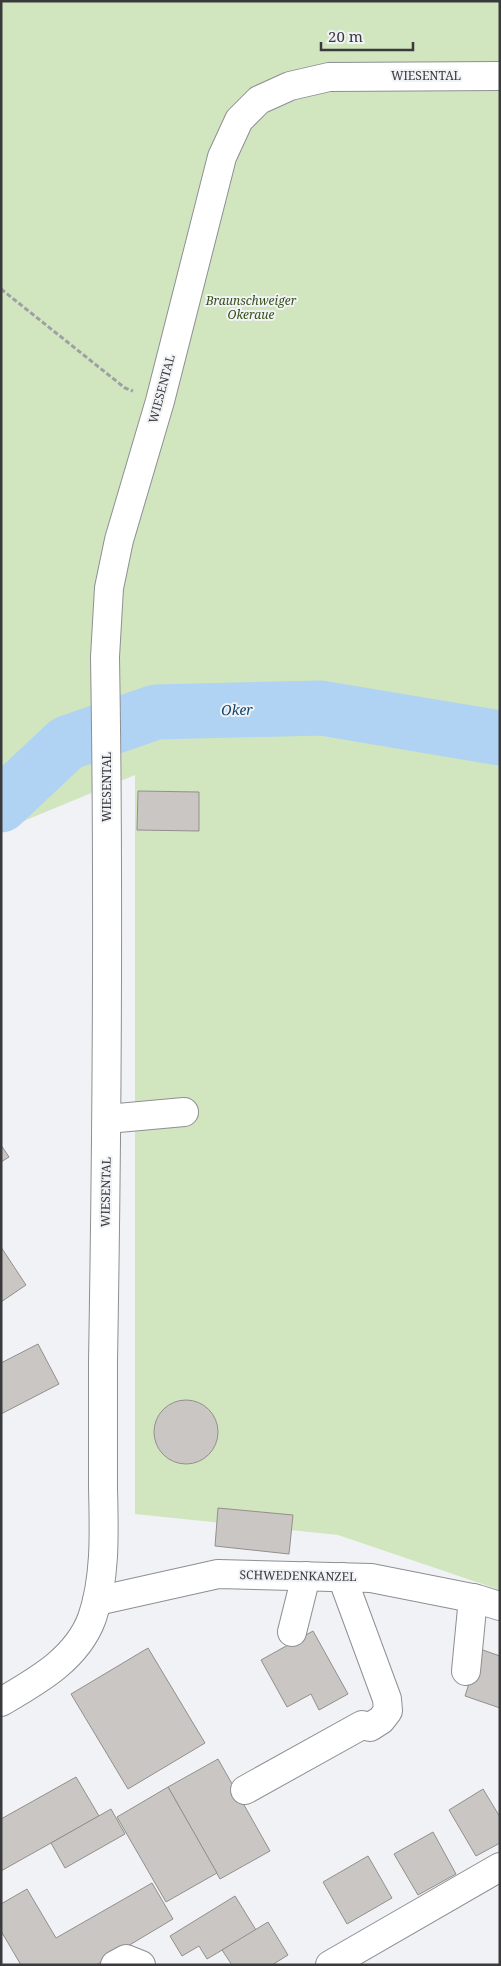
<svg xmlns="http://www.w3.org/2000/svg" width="501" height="1966" viewBox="0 0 501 1966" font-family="'Noto Serif',serif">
  <rect width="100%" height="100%" fill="#f1f2f6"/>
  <polygon fill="#d1e6bf" points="1,1 500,1 500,1590 338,1535 135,1514 135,775 14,825 1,828"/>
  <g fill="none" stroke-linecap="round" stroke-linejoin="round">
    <polyline stroke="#b0d2f3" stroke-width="55" points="1,805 67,743 156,712 321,708 500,738"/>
  </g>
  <g fill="#cac6c4" stroke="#938f8d">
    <polygon points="138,791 199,792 199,831 137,830"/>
    <polygon points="1,1145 9,1157 1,1162"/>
    <polygon points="1,1247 26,1285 1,1302"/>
    <polygon points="38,1344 59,1384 1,1414 1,1363"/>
    <circle cx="186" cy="1432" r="32"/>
    <polygon points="218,1508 293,1515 289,1554 215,1546"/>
    <polygon points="313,1631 348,1694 319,1710 311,1694 287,1707 261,1660"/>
    <polygon points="148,1648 205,1743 128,1789 71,1694"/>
    <polygon points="480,1649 500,1656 500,1708 465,1696"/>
    <polygon points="218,1759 270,1851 220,1879 168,1787"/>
    <polygon points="76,1777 99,1816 1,1871 1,1819"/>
    <polygon points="168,1787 217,1873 166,1902 117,1817"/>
    <polygon points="483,1789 500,1817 500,1843 476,1856 449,1810"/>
    <polygon points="111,1809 125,1834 65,1868 51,1843"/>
    <polygon points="433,1832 456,1874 418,1895 394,1854"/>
    <polygon points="368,1856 392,1898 347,1924 323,1882"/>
    <polygon points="152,1883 173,1919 96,1965 21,1965 1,1931 1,1904 27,1889 56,1938"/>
    <polygon points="235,1896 256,1930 207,1959 199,1946 182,1956 170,1936"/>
    <polygon points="268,1922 288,1955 272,1965 232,1965 222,1950"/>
  </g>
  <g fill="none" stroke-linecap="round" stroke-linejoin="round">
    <defs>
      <g id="minor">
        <polyline points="107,1119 184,1112"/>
        <polyline points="97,1601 218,1574 371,1578 477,1599 500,1606"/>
        <polyline points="292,1632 306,1576"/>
        <polyline points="466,1671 473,1598"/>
        <path d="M1 1702C37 1681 77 1659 92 1618 106 1578 104 1530 103 1488 103 1446 103 1404 103 1362 107 1127 109 892 105 657L109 588 119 540 160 401 222 157 239 120 259 100 290 86 329 77 500 76"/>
        <polyline points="245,1790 362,1725 370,1727 381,1720 388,1711 387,1699 342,1577"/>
        <polyline points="115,1965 126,1959 141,1965"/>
        <polyline points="330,1965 500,1867"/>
      </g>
    </defs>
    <use href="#minor" stroke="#8e8f93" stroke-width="30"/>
    <polyline stroke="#9fa0a3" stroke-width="3" stroke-dasharray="5 2.5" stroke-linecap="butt" points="1,289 125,388 133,391"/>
    <use href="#minor" stroke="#fff" stroke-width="28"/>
  </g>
  <g text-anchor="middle" stroke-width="4" stroke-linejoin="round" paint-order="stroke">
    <g font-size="12" fill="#3a3a3c" stroke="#f1f2f6">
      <text x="426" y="80">WIESENTAL</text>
      <text transform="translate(162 389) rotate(-75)" y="4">WIESENTAL</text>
      <text transform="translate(107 787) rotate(-90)" y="4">WIESENTAL</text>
      <text transform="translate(106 1192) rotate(-89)" y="4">WIESENTAL</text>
      <text transform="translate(298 1576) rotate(1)" y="4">SCHWEDENKANZEL</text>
    </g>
    <g font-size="12" font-style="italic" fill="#344e15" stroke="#f1f2f6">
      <text x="251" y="305">Braunschweiger<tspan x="251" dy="14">Okeraue</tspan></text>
    </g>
    <g font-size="14" font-style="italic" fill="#0f446d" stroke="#f1f2f6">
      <text transform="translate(237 710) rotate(-1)" y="5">Oker</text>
    </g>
  </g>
  <rect width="501" height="1966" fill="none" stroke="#3a3a3c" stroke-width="5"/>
  <path d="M321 42v8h92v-8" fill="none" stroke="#3a3a3c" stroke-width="2.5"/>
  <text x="328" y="42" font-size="15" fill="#3a3a3c" stroke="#f1f2f6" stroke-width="4" paint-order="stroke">20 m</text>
</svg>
